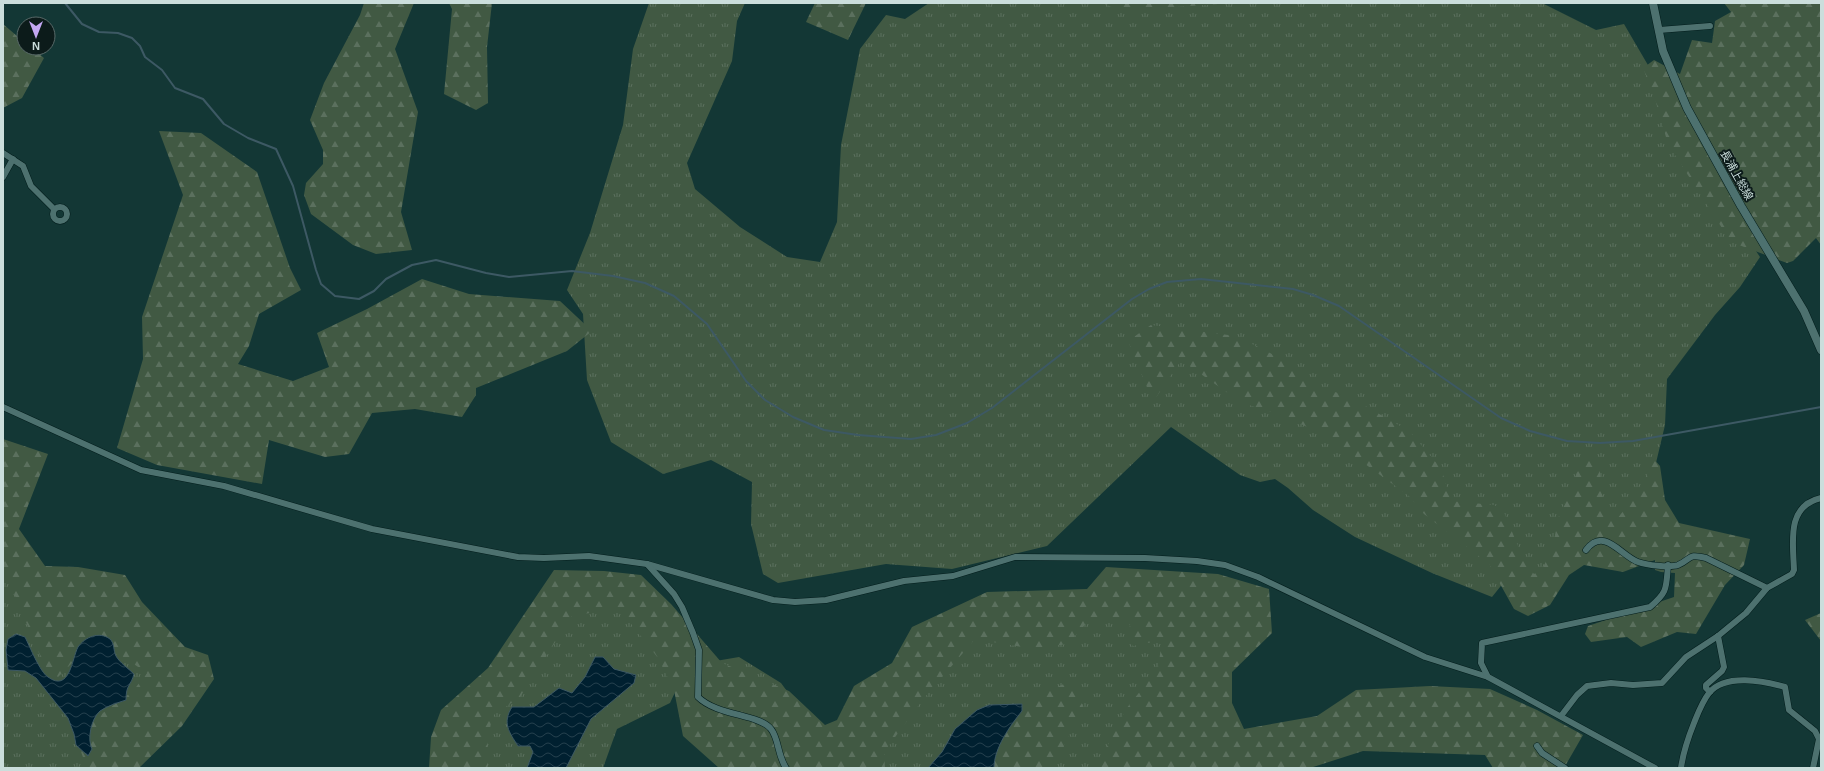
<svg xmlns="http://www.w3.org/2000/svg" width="1824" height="771" viewBox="0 0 1824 771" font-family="Arial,'Noto Sans JP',sans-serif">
  <defs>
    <pattern id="grass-tufts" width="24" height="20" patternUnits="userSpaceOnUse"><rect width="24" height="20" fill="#415943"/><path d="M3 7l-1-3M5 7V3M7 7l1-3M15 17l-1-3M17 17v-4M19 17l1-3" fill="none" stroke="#5b705e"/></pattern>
    <pattern id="forest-firs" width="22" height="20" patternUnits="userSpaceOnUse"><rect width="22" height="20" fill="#415943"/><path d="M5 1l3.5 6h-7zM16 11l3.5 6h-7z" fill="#5b705e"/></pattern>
    <pattern id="water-waves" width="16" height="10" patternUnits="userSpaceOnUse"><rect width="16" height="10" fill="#002030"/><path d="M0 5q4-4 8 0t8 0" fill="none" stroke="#24404d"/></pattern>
  </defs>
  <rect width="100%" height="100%" fill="#133735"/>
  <g fill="url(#grass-tufts)">
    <polygon points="649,3 745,3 737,21 732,61 687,163 695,189 740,227 787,257 820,262 837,222 841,145 860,49 886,15 905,19 929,3 1542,3 1596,30 1624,24 1666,96 1697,163 1760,257 1740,287 1715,315 1667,379 1665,425 1646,505 1527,583 1512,572 1492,597 1432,573 1355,537 1313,510 1288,488 1275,479 1260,482 1240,475 1171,427 1047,546 952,569 886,564 778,583 763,574 751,524 752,482 711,460 663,474 611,442 587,380 583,314 567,290 590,233 623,125 633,49"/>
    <polygon points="3,547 102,628 165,673 104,768 3,768"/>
    <polygon points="621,590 684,673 670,703 617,729 603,768 464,768 473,734 575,598"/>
    <polygon points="1177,603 1144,768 792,768 704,663 739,657 781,683 811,724 836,728 932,624"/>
  </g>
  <g fill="url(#forest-firs)">
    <polygon points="364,3 414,3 395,49 418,112 401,212 412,250 376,254 353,245 311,214 304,195 306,183 323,164 323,150 310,120 324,83 360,15"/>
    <polygon points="449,3 492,3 487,47 488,103 476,110 444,94 452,9"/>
    <polygon points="815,3 866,3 848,40 806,22"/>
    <polygon points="1103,3 1233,3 1120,11"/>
    <polygon points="1724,3 1821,3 1821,245 1816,238 1793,261 1787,263 1731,242 1668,144 1653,92 1643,68 1654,60 1680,74 1692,40 1712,43 1715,21 1731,12"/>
    <polygon points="3,24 24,42 24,48 32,48 44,58 22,98 3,108"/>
    <polygon points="159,131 201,133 257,172 290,268 301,290 259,314 249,346 238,364 293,381 329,367 317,333 367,309 422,279 469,294 560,301 592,331 567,351 476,388 476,395 462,417 415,409 372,413 349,454 325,457 269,440 262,484 157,465 117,448 143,359 142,317 183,195"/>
    <polygon points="1151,325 1236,336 1292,364 1309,385 1346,395 1409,431 1441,468 1451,501 1494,505 1503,510 1525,563 1534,574 1542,570 1554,544 1557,521 1583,458 1595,458 1599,463 1604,508 1616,520 1642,488 1653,458 1660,466 1665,500 1679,523 1750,539 1744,565 1725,585 1696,634 1677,632 1641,647 1627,637 1591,642 1585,634 1588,626 1674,597 1675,573 1661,572 1655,570 1655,560 1623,572 1584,565 1569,575 1550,605 1528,616 1514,609 1489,564 1424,514 1409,496 1328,437 1282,415 1242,403 1181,360 1153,402 1128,341"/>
    <polygon points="3,439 48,454 19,529 45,566 78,567 125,575 142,602 185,647 208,655 214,679 182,726 139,768 87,768 80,749 85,726 133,691 147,673 100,641 89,646 58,677 44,665 3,567"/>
    <polygon points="1106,567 1218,574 1269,589 1272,633 1232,672 1232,703 1244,729 1317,716 1356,690 1430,686 1490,689 1537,710 1583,735 1564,768 1493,768 1485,755 1363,751 1310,768 1100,768 1106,749 1126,709 1158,669 1162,640 1133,646 1128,639 1131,618 1089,620 1069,643 1040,650 975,639 924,698 884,752 885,768 719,768 683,736 674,690 658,658 619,608 572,616 520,697 492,716 487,748 488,765 486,768 429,768 431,737 441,710 488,668 554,570 604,571 641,575 671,604 722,663 789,691 825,725 837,720 854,686 892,663 912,627 987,592 1087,589"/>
    <polygon points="1821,613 1821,641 1805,620"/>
    <polygon points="1072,680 1083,707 1053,768 994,768 994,759 1011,723 1028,701"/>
  </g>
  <g fill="url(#water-waves)" stroke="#3d5964">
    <path d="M16 634 25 637C30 647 40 672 48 677 70 693 72 658 78 647 85 637 99 631 110 639 115 644 113 650 116 656 119 662 129 669 134 674 131 686 126 684 126 700 117 703 107 706 100 711 91 719 87 739 92 749L88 756 76 745 74 734 68 718 36 678 25 671 8 670 6 650 8 639Z"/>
    <path d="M595 657H603L614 669 636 675 634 683 591 719 566 768H527L533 752 530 746H518C509 732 502 723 512 707H534L559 688 572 693 585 677Z"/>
    <path d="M1022 704V711C1010 726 994 748 994 768H928L942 752 955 729 977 710 989 705Z"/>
  </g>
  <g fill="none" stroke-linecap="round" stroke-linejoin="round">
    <polyline stroke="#3d5964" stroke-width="2" points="65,3 82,24 99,32 118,33 132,38 140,46 145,57 162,70 175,88 203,99 224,124 248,138 276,149 293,186 316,270 321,284 335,296 359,299 374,291 386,279 412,265 436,260 486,273 509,277 572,271 613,276 645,283 674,296 707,324 746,381 765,400 793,417 824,430 858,435 911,439 936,435 967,423 992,408 1132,299 1149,289 1167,282 1201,279 1293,289 1313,295 1339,306 1501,418 1530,431 1567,441 1600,443 1633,441 1821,407"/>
    <defs>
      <g id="street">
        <polyline points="1659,30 1710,26"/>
        <polyline points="3,153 23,166 31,186 54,209"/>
        <polyline points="3,177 13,159"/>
        <circle cx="60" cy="214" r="7"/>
        <polyline points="3,407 141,470 224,486 372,529 518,557 544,558 589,556 647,564 773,600 795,602 826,600 904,581 953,576 1015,557 1145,558 1197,561 1225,565 1258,577 1425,657 1488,677 1655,768"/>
        <path d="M1586 550C1604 526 1621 556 1638 562 1646 565 1670 568 1678 565 1692 559 1687 553 1706 558L1767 588"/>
        <path d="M647 564 674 594 682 607 693 633 699 650 698 697C717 716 759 714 771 729 779 739 777 754 786 768"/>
        <path d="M1488 677 1481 663 1482 643 1650 607C1668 592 1666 588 1668 565"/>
        <polyline points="1710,692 1706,688 1706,685 1722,671 1724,667 1718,636"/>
        <path d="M1561 716 1577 695 1587 686 1611 683 1633 685 1662 683 1686 657 1718 636 1746 613 1767 588 1792 574 1794 570C1793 542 1786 506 1821 498"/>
        <polyline points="1537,746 1542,753 1565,768"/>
        <path d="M1681 768C1683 753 1688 738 1694 723 1698 713 1702 702 1709 693 1725 673 1764 681 1785 687L1789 710 1815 731 1819 739 1813 768"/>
      </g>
      <polyline id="secondary" points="1653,3 1663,51 1687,108 1741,206 1804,311 1821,350"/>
    </defs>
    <use href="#street" stroke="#031d1c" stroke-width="7"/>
    <use href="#secondary" stroke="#031d1c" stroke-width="9"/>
    <use href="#street" stroke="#4d716f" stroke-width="6"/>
    <use href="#secondary" stroke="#4d716f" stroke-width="8"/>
  </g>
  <g text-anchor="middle" stroke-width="4" stroke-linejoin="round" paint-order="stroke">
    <g font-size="11" fill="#cbdedc" stroke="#0c1b1a">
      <text transform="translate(1737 175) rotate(61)" y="4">長浦上総線</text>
    </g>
  </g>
  <rect width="1824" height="771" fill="none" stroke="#cbdedc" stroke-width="8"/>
  <g transform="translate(36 36) rotate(180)"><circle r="19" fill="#0c1b1a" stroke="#586968"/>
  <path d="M0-3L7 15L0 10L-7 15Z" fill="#c3a7f2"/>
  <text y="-6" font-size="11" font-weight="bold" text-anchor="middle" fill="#cbdedc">N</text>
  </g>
</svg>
